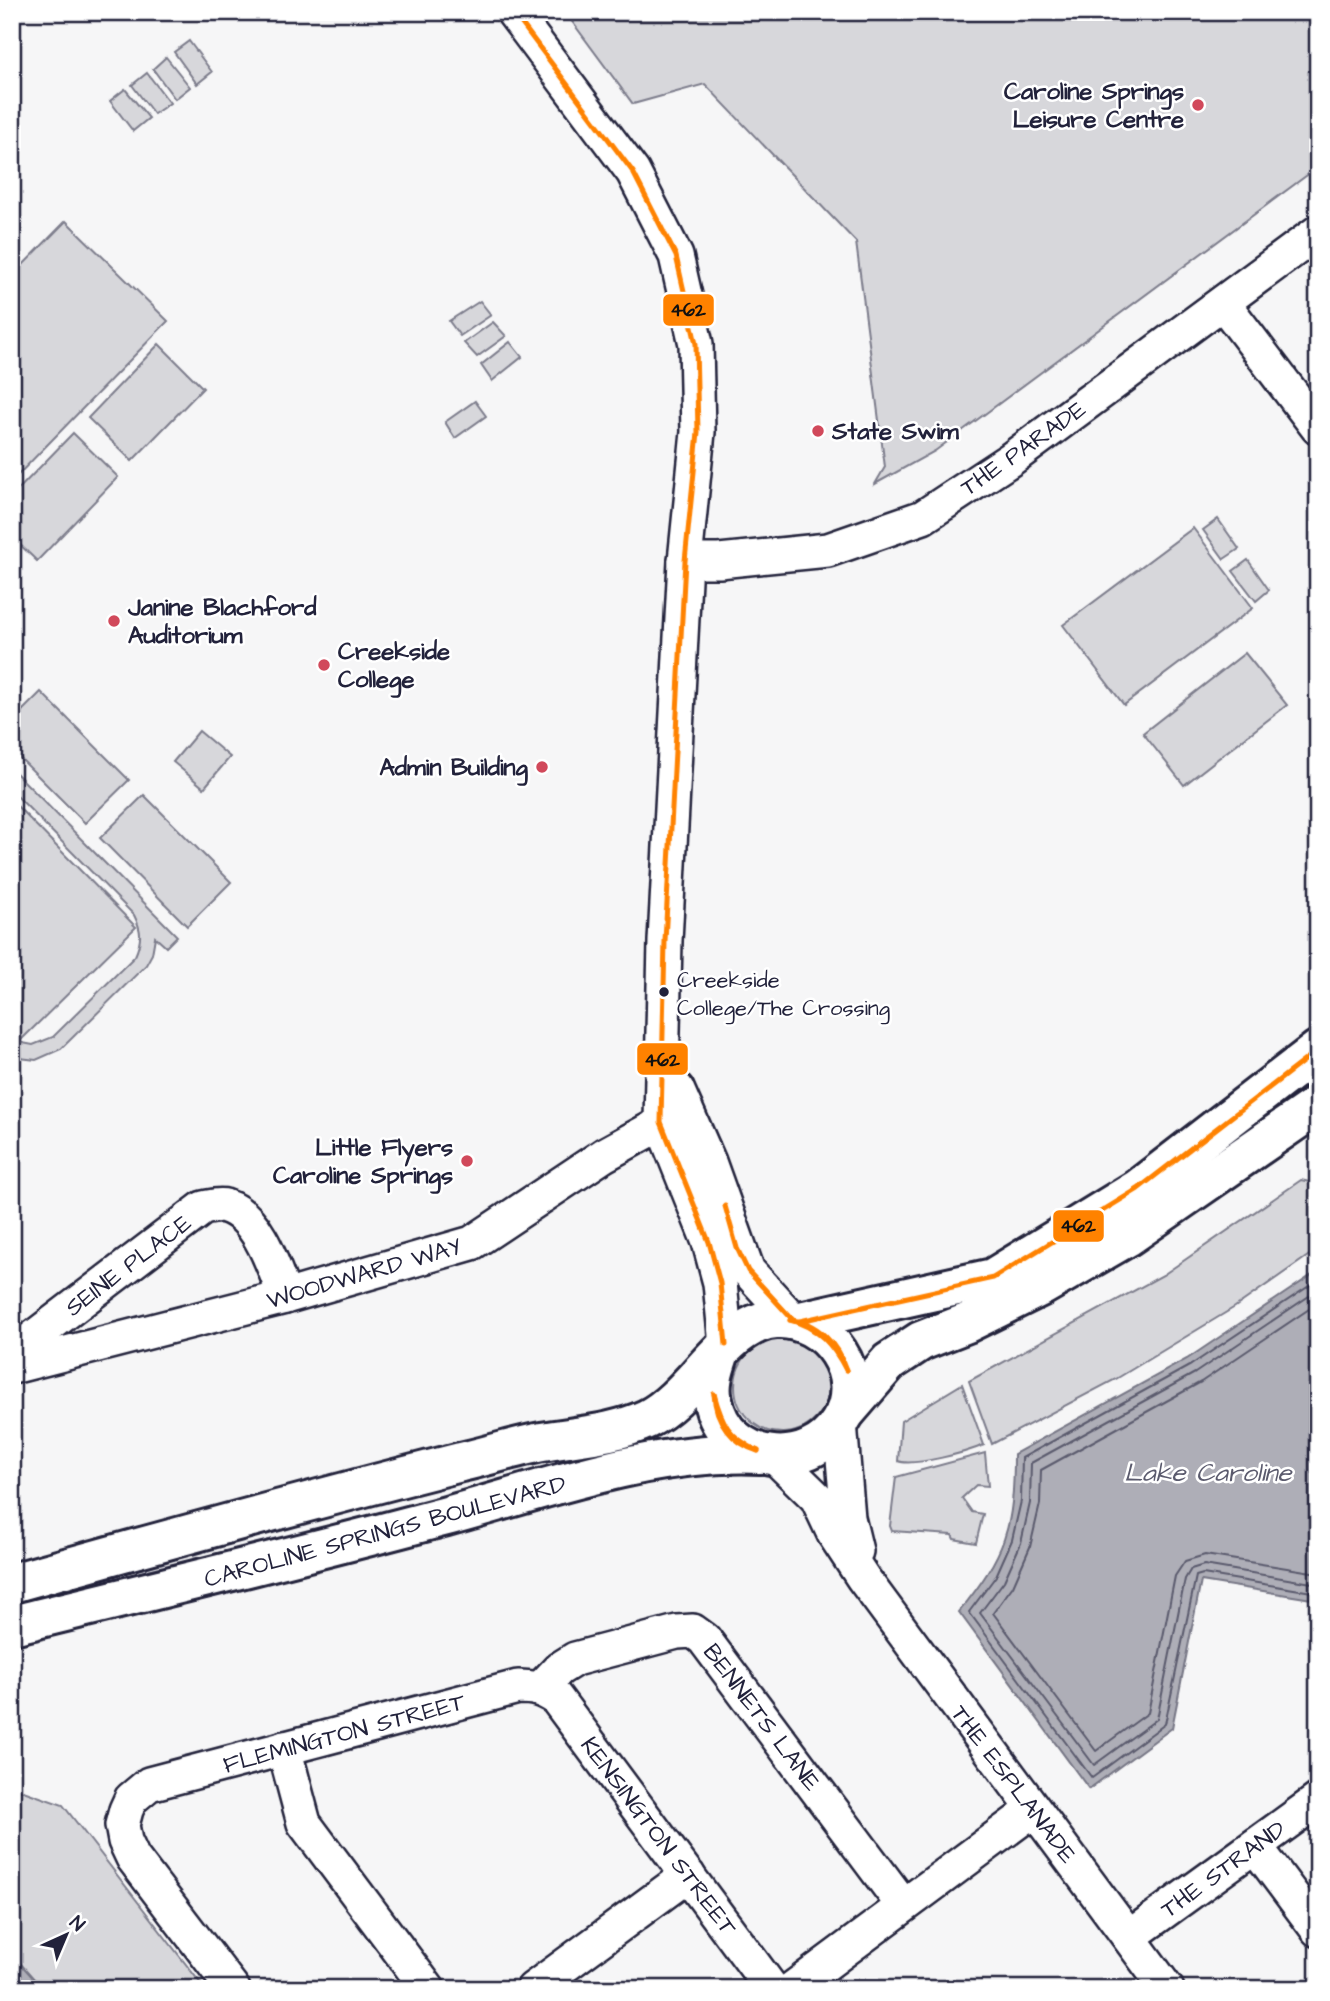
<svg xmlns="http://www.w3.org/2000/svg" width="1330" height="2001" viewBox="0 0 1330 2001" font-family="'Architects Daughter',sans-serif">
  <rect width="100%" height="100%" fill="#f6f6f7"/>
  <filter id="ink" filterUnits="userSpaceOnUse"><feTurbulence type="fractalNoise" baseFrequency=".0143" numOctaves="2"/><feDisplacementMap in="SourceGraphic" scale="14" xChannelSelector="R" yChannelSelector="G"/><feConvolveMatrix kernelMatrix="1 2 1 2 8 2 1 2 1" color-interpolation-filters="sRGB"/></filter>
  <g filter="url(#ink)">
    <g fill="#d7d7db" stroke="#7c7c8b" stroke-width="2">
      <polygon points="565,12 1318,12 1318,167 935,451 875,484 885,467 856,242 705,84 633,104"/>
      <polygon points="189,41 212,72 197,84 174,52"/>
      <polygon points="166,57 190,87 175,99 153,69"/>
      <polygon points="147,73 170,103 154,114 132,85"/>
      <polygon points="125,89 149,118 133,131 110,101"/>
      <polygon points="66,221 168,321 12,481 12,276"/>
      <polygon points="480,301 491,315 460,336 449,321"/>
      <polygon points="493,322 506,336 477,357 464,343"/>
      <polygon points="510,342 522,357 492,381 481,365"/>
      <polygon points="159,344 203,388 132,461 88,418"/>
      <polygon points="475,401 486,416 455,438 445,422"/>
      <polygon points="73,433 118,477 37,561 12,537 12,496"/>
      <polygon points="1218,519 1239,549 1224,559 1203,530"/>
      <polygon points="1193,528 1253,608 1124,705 1063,625"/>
      <polygon points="1248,560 1269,590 1256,601 1233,571"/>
      <polygon points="1245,653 1287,705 1184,785 1143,733"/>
      <polygon points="41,692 129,780 85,823 12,750 12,721"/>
      <polygon points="199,731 230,757 204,788 173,762"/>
      <path d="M12 769 177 936 166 947 155 937 152 954 146 965 61 1049 36 1060 12 1057V1041L33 1045 53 1037 135 956C142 940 142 931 134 915L12 791Z"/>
      <polygon points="144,795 231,882 187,926 100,838"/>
      <polygon points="12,801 136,927 20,1041 12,1032"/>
      <polygon points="1301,1180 1318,1184 1318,1249 1235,1307 1116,1379 992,1444 969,1381 1163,1275"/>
      <circle cx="782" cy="1386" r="47"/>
      <path d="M962 1384 984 1445C968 1452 913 1467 898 1461L901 1421Z"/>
      <polygon points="985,1453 988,1486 976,1485 962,1498 972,1512 983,1514 976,1543 954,1539 952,1535 892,1531 890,1526 896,1477"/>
      <polygon points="12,1787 63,1805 205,1989 12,1989"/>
    </g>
    <g fill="#aeaeb7" stroke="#767685" stroke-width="2">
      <path d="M1318 1271V1600L1201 1581 1172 1728 1089 1789 959 1612C1006 1553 1014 1529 1014 1454L1187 1359Z"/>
      <polygon points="12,1954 43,1989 12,1989"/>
    </g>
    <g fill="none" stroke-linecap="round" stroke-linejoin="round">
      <g stroke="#5a5a6d" stroke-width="2">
        <polyline points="1318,1280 1191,1365 1022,1458 1021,1501 1012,1540 996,1576 969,1612 1092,1778 1165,1724 1196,1576 1203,1574 1318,1593"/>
        <polyline points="1318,1290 1195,1373 1031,1463 1030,1503 1021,1543 1004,1581 980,1613 1094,1765 1157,1719 1185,1579 1191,1569 1204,1565 1318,1584"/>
        <polyline points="1318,1303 1201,1382 1041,1470 1040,1504 1030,1547 1013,1586 993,1613 1096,1751 1148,1713 1175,1576 1185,1561 1205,1555 1318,1573"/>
      </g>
      <defs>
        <g id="minor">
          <polyline points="513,12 633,172 676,256 696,344 698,432 685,561 665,941 661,1122 709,1242 720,1283 726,1345"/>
          <polyline points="1223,303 1318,428"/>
          <polyline points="685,561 719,561 828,550 923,517 1011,459 1318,232"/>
          <polyline points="677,1089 709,1162 748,1271 793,1320"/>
          <path d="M12 1354 203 1208C209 1207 219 1204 225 1206 259 1216 274 1268 285 1297"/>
          <polyline points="12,1367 285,1297 472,1243 604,1155 686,1110"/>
          <polyline points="840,1423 848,1518 856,1551"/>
          <polyline points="775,1457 817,1498 834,1534 863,1578 1167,1989"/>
          <polyline points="541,1688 559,1669 575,1659 677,1632 693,1631 704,1639 903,1905"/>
          <polyline points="284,1748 304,1823 428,1989"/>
          <polyline points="1255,1846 1318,1930"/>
          <polyline points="1129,1937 1318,1800"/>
          <path d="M233 1989 133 1858 125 1841 122 1825 126 1810 131 1799 149 1784 518 1687C534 1687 542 1689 556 1698L772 1989"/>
          <polyline points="533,1989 688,1875"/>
          <polyline points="792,1989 1033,1810"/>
        </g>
        <g id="major">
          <polyline points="800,1321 993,1278 1138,1189 1318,1050"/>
          <polyline points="845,1413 889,1362 921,1341 967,1323 1042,1286 1127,1237 1318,1105"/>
          <path d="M12 1583C162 1541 311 1500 461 1462 488 1456 515 1447 542 1442 576 1436 615 1434 647 1419 694 1396 726 1322 776 1319 827 1316 869 1376 840 1422 809 1474 725 1464 713 1401 709 1385 714 1370 719 1355"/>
          <path d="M12 1625C155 1590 297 1556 439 1518 544 1490 651 1449 760 1454"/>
        </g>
      </defs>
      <use href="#minor" stroke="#22223b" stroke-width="38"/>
      <use href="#major" stroke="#22223b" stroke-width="44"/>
      <use href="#minor" stroke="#fff" stroke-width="33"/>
      <use href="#major" stroke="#fff" stroke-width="38"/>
      <defs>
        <g id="bus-1">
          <polyline points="513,12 633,172 676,256 696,344 698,432 685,561 665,941 661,1122 709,1242 720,1283 726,1345"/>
          <polyline points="725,1206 737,1248 748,1271 793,1320"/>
          <path d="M790 1320C817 1321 838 1345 846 1370"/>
          <path d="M790 1320C818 1327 833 1345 846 1370"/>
          <polyline points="800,1321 993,1278 1138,1189 1318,1050"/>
          <path d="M714 1394C722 1424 729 1437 758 1451"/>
          <path d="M714 1394C715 1421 732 1443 758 1451"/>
        </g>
      </defs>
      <use href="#bus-1" stroke="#fff" stroke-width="10"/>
      <use href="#bus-1" stroke="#ff8200" stroke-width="5"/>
    </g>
  </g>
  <g fill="#d1495b" stroke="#fff" stroke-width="2.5">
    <circle cx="1198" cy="105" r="7"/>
    <circle cx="818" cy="431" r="7"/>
    <circle cx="114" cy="621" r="7"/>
    <circle cx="324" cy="665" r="7"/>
    <circle cx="542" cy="767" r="7"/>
    <circle cx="467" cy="1161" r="7"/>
  </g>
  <circle fill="#22223b" stroke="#fff" stroke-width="2.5" cx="664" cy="992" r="6"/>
  <g text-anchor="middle" stroke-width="5" stroke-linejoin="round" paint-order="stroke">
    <g font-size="22" fill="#22223b" stroke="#fff" text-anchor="start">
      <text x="677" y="987">Creekside<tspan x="677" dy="28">College/The Crossing</tspan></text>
    </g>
    <g font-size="24" font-weight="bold" fill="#22223b" stroke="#fff" text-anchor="end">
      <text x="1184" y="99">Caroline Springs<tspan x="1184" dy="28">Leisure Centre</tspan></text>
      <text x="832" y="439" text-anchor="start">State Swim</text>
      <text x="128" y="615" text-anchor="start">Janine Blachford<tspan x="128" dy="28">Auditorium</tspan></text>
      <text x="338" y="659" text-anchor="start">Creekside<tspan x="338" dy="28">College</tspan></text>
      <text x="528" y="775">Admin Building</text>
      <text x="453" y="1155">Little Flyers<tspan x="453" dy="28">Caroline Springs</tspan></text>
    </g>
    <g font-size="24" fill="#22223b" stroke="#fff">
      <text transform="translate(1023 448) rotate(-35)" y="8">THE PARADE</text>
      <text transform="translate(128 1265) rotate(-37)" y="8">SEINE PLACE</text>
      <text transform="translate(364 1273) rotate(-16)" y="8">WOODWARD WAY</text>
      <text transform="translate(385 1531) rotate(-15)" y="8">CAROLINE SPRINGS BOULEVARD</text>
      <text transform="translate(762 1717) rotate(53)" y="8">BENNETS LANE</text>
      <text transform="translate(344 1733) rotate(-15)" y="8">FLEMINGTON STREET</text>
      <text transform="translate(1014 1784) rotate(53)" y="8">THE ESPLANADE</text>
      <text transform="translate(659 1836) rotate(53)" y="8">KENSINGTON STREET</text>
      <text transform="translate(1223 1869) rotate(-36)" y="8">THE STRAND</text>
    </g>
    <g font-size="26" font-style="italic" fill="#5a5a6d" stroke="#fff">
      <text x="1208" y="1481">Lake Caroline</text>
    </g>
  </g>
  <g stroke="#fff" stroke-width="2.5">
    <rect x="662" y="293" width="53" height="34" rx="7" fill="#ff8200"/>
    <rect x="636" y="1042" width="53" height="34" rx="7" fill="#ff8200"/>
    <rect x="1052" y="1209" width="53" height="34" rx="7" fill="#ff8200"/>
  </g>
  <g font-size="19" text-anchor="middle" font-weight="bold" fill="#111">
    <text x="688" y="316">462</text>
    <text x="662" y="1066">462</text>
    <text x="1078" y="1232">462</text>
  </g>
  <rect width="1330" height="2001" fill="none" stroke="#fff" stroke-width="42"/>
  <rect x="21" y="21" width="1288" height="1959" fill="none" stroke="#22223b" stroke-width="2.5" filter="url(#ink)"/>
  <g transform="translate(66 1935) rotate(44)" stroke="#ffffff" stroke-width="5" paint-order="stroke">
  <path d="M0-5L12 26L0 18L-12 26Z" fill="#22223b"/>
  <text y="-10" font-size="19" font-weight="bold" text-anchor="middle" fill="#22223b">N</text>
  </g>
</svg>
